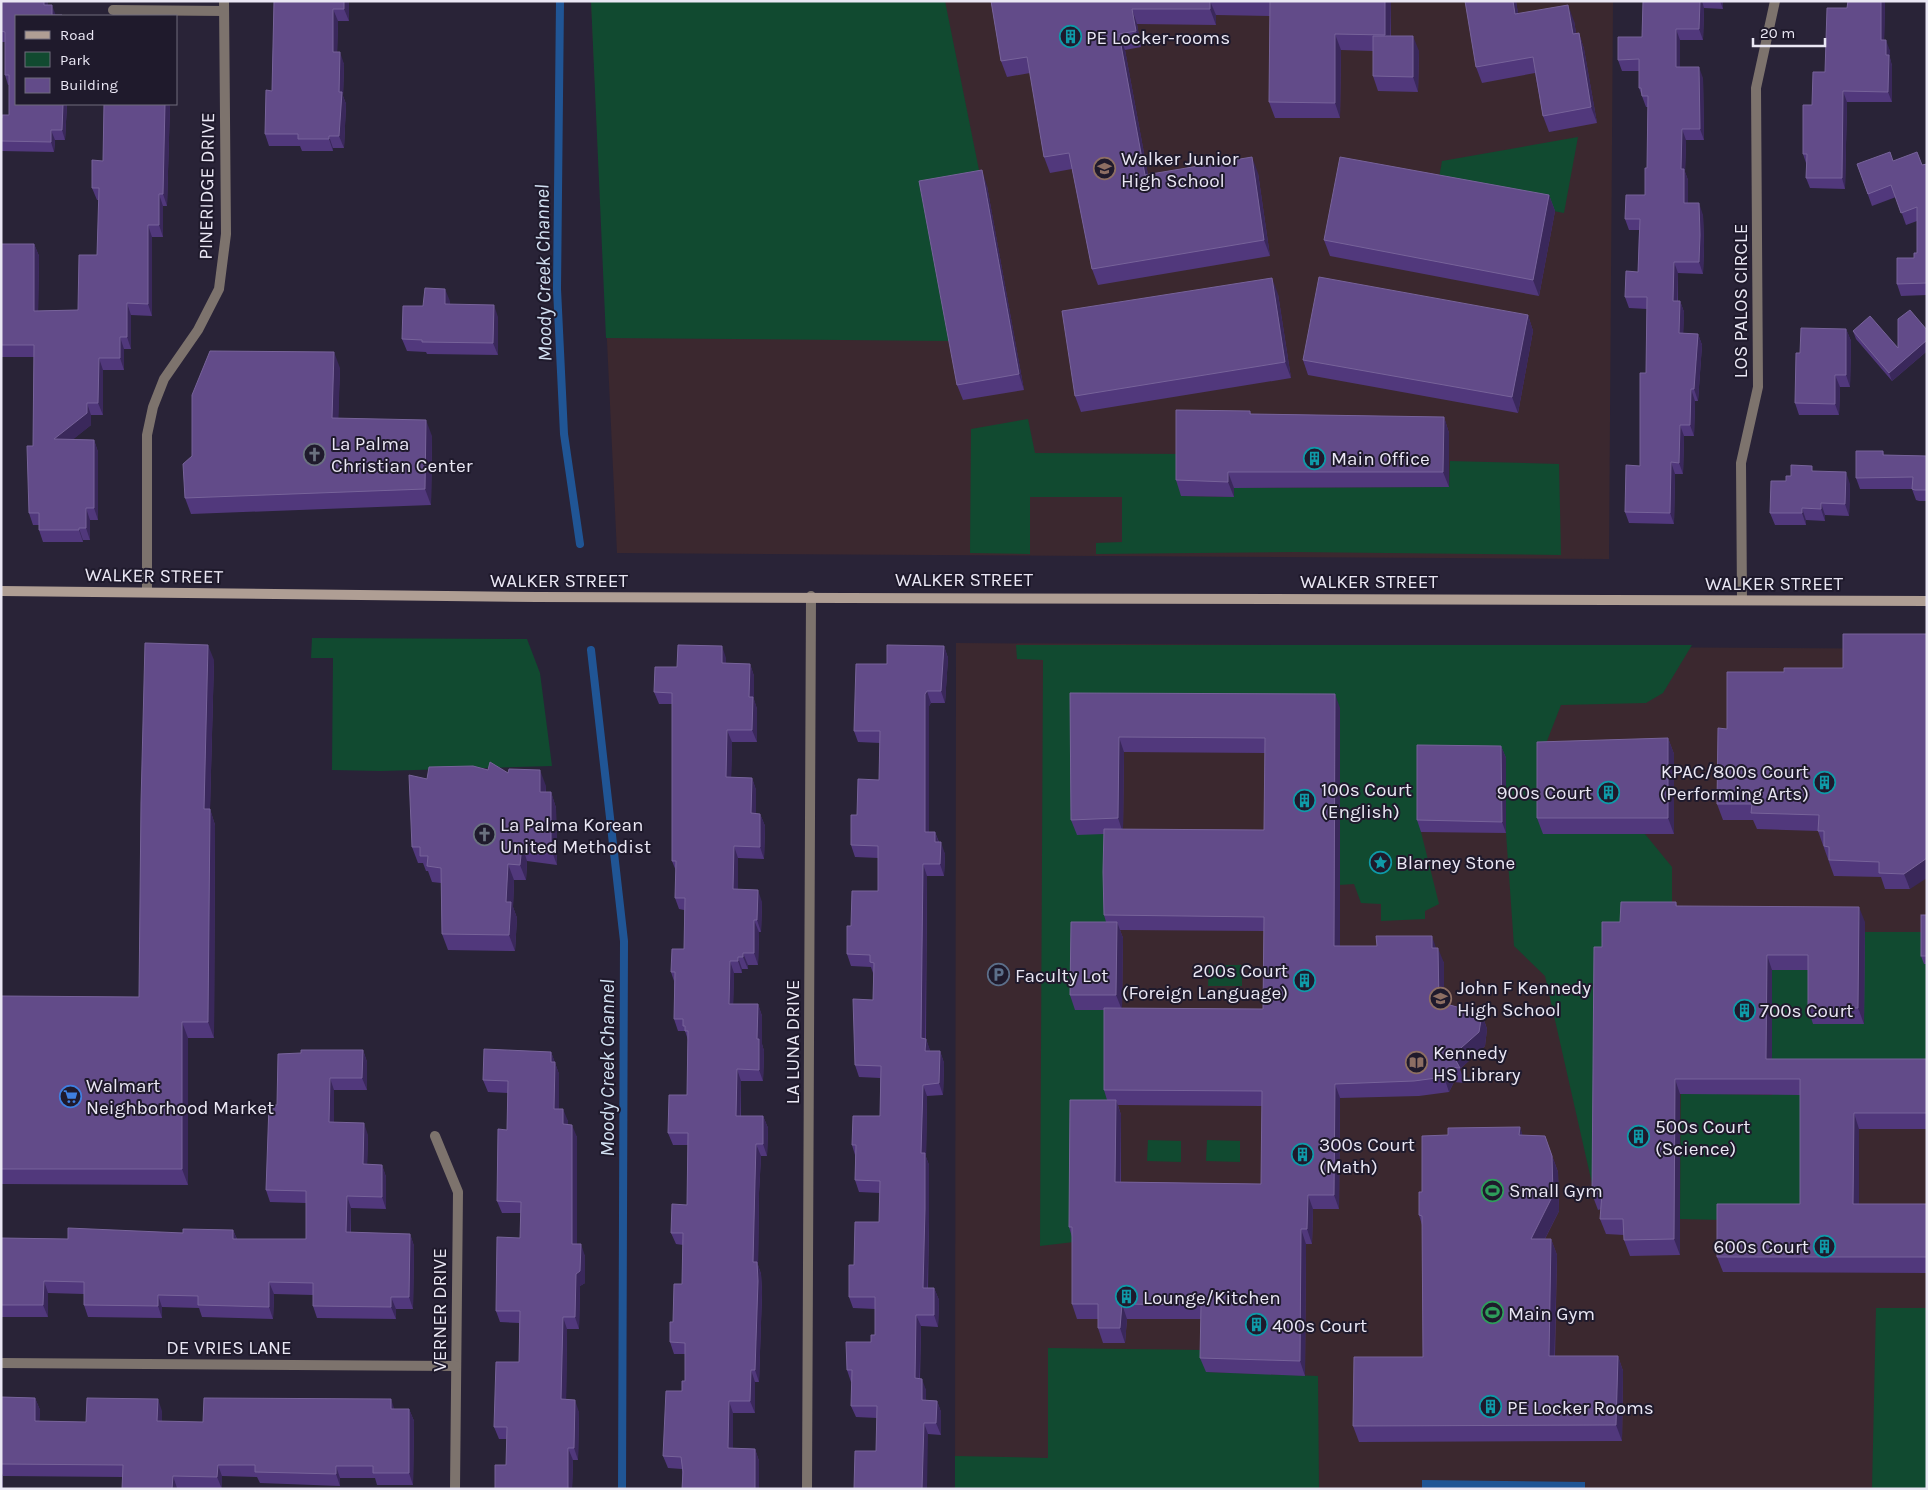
<svg xmlns="http://www.w3.org/2000/svg" width="1928" height="1490" viewBox="0 0 1928 1490" font-family="Karla,sans-serif">
  <rect width="100%" height="100%" fill="#292337"/>
  <g fill="#3b282f">
    <polygon points="591,1 1613,1 1609,559 617,553"/>
    <polygon points="956,643 1927,649 1927,1489 955,1489"/>
  </g>
  <g fill="#114a30">
    <polygon points="591,1 945,1 981,180 951,341 606,338"/>
    <polygon points="1578,137 1564,213 1437,189 1442,161"/>
    <polygon points="1028,419 1035,453 1181,454 1182,496 1233,497 1234,488 1449,487 1450,461 1559,464 1561,555 1295,552 1096,554 1096,543 1122,542 1122,497 1030,497 1030,554 970,553 971,429"/>
    <polygon points="312,638 527,639 540,673 552,766 381,771 332,770 333,658 311,658"/>
    <polygon points="1016,645 1692,645 1663,693 1646,703 1561,705 1540,759 1645,834 1672,867 1672,917 1598,1210 1545,976 1514,946 1506,833 1505,758 1422,757 1421,832 1439,904 1425,911 1425,919 1381,921 1381,904 1361,903 1354,884 1339,885 1340,708 1076,707 1077,834 1109,834 1109,1115 1074,1242 1040,1246 1043,660 1017,659"/>
    <polygon points="1865,932 1924,932 1924,964 1927,964 1927,1075 1806,1075 1824,1212 1722,1220 1680,1219 1681,1064 1715,1094 1772,1095 1772,970 1813,970"/>
    <polygon points="1209,965 1242,965 1242,986 1208,986"/>
    <polygon points="1148,1140 1181,1141 1181,1162 1147,1161"/>
    <polygon points="1207,1140 1240,1141 1240,1162 1206,1161"/>
    <polygon points="1876,1308 1927,1308 1927,1489 1872,1489"/>
    <polygon points="1048,1348 1206,1350 1206,1372 1318,1376 1319,1489 955,1489 955,1456 1048,1458"/>
  </g>
  <polygon fill="#205595" points="1422,1480 1585,1482 1585,1489 1422,1489"/>
  <g fill="none" stroke-linecap="round" stroke-linejoin="round">
    <g stroke="#205595" stroke-width="8">
      <polyline points="560,1 557,289 564,434 580,544"/>
      <polyline points="591,650 624,941 622,1489"/>
    </g>
    <g stroke="#7d736d" stroke-width="10">
      <polyline points="113,10 224,11"/>
      <polyline points="147,592 147,435 153,407 164,379 198,330 219,289 226,234 224,1"/>
      <polyline points="1742,600 1741,463 1758,387 1756,88 1775,1"/>
      <polyline points="435,1136 458,1192 455,1489"/>
      <polyline points="1,1363 456,1366"/>
      <polyline points="807,1489 811,596"/>
    </g>
    <polyline stroke="#af9e94" stroke-width="10" points="1,591 537,597 1927,601"/>
  </g>
  <g fill="#51387c" fill-rule="evenodd">
    <polygon points="1,1 16,104 67,104 65,140 55,140 54,152 1,151 1,118 9,115 9,85 8,85 5,75 5,42 1,42"/>
    <polygon points="274,1 349,1 349,21 338,21 337,52 344,64 343,96 346,104 344,148 333,148 333,151 302,151 300,146 269,146 265,134 272,91"/>
    <polygon points="991,1 1391,1 1391,36 1419,51 1418,92 1378,91 1373,76 1373,51 1341,50 1340,118 1275,118 1269,102 1270,16 1216,15 1216,25 1137,24 1141,47 1125,50 1148,175 1258,173 1270,256 1098,285 1092,269 1072,169 1050,173 1044,157 1030,73 1007,77 1001,61"/>
    <polygon points="1516,1 1518,14 1574,21 1576,33 1579,33 1584,49 1597,123 1549,132 1543,116 1535,73 1482,83 1476,67"/>
    <polygon points="1643,1 1723,1 1723,9 1704,8 1703,40 1680,40 1680,67 1703,78 1704,140 1686,140 1685,172 1688,180 1688,203 1703,215 1704,246 1703,274 1678,273 1678,301 1680,301 1684,312 1683,333 1698,334 1702,345 1698,401 1695,401 1694,436 1684,436 1683,474 1675,474 1674,524 1629,523 1625,512 1640,466 1646,373 1647,309 1629,308 1625,297 1638,272 1639,230 1629,230 1625,219 1645,195 1647,168 1648,107 1646,107 1639,88 1639,71 1622,71 1618,60 1642,37"/>
    <polygon points="1848,1 1885,1 1884,40 1890,51 1890,58 1892,66 1892,102 1847,102 1845,189 1810,188 1806,178 1806,163 1803,154 1812,105 1825,72 1847,8"/>
    <polygon points="104,104 170,104 167,206 163,206 163,237 152,237 152,316 131,315 131,349 124,349 124,370 103,370 103,415 91,415 91,425 73,439 94,440 98,452 98,520 90,520 90,540 83,540 83,542 43,542 39,530 39,525 33,525 29,513 33,446 34,357 1,357 1,244 34,244 39,256 38,311 78,310 97,255 99,200 97,200 92,188 103,161"/>
    <polygon points="1893,161 1922,165 1927,164 1927,295 1901,296 1897,284 1914,258 1917,253 1917,221 1906,225 1896,197 1872,206 1857,164"/>
    <polygon points="987,186 1024,390 963,400 957,385"/>
    <polygon points="1549,195 1555,211 1539,296 1330,256 1324,240"/>
    <polygon points="1278,294 1291,378 1081,412 1075,396"/>
    <polygon points="450,301 450,304 498,317 498,355 427,354 426,352 407,351 402,339 423,306"/>
    <polygon points="1528,315 1533,331 1518,413 1308,375 1303,360"/>
    <polygon points="1846,329 1851,341 1850,387 1840,387 1839,415 1799,415 1795,403 1800,353"/>
    <polygon points="1927,330 1927,351 1892,381 1856,339 1853,331 1898,348"/>
    <polygon points="340,368 338,418 432,436 431,505 191,514 185,498"/>
    <polygon points="1250,411 1251,414 1444,417 1449,433 1449,487 1234,488 1234,497 1181,496 1176,480"/>
    <polygon points="1883,451 1884,455 1927,456 1927,501 1919,501 1916,500 1912,489 1860,489 1856,478"/>
    <polygon points="1815,471 1850,484 1849,516 1825,515 1825,521 1806,520 1806,525 1775,525 1770,513 1786,481 1791,476"/>
    <polygon points="944,646 948,658 945,703 931,703 929,706 929,832 935,832 939,842 945,854 944,876 927,876 926,1039 930,1051 940,1051 944,1063 943,1095 927,1096 926,1157 929,1165 929,1221 928,1288 934,1288 939,1300 938,1327 921,1326 920,1379 926,1390 926,1400 937,1401 941,1412 941,1435 928,1434 876,1451 877,1418 856,1417 851,1406 852,1382 851,1382 847,1370 871,1342 875,1335 875,1309 853,1308 849,1297 854,1265 879,1222 880,1193 859,1192 855,1180 855,1155 852,1145 880,1116 880,1078 859,1077 855,1065 873,1000 873,973 871,967 851,966 847,954 851,926 878,891 878,858 855,857 851,845 857,815 879,780 880,743 858,742 854,731 887,664"/>
    <polygon points="726,658 726,663 750,664 754,676 754,700 757,709 757,742 732,742 731,777 752,778 756,790 756,814 760,814 765,826 764,859 738,858 738,889 762,902 761,932 759,932 758,965 748,965 748,969 742,969 742,973 734,973 733,1004 758,1004 762,1016 762,1044 764,1051 763,1081 741,1081 741,1116 763,1116 768,1128 767,1156 761,1156 759,1193 758,1265 761,1274 762,1293 759,1382 755,1382 755,1413 733,1413 733,1448 755,1449 759,1461 759,1489 682,1489 682,1469 668,1468 663,1456 685,1381 685,1354 674,1354 670,1342 673,1322 682,1284 683,1245 676,1244 671,1233 687,1205 688,1145 673,1145 668,1133 687,1095 688,1040 685,1031 678,1031 674,1019 674,981 671,972 684,949 684,910 679,909 675,898 676,871 672,861 672,704 659,704 654,692"/>
    <polygon points="214,660 210,809 215,825 214,1038 188,1038 188,1185 1,1184 1,996 139,997"/>
    <polygon points="1843,668 1910,889 1885,889 1881,877 1834,876 1818,831 1757,829 1753,820 1723,820 1717,804 1727,729 1784,672"/>
    <path d="M1070 693 1340 708V946L1436 948 1444 963V1003L1482 1014 1487 1029 1485 1046 1460 1069 1465 1083 1454 1082 1449 1092 1419 1096 1340 1098 1339 1209H1313L1312 1244H1306L1305 1376 1206 1372 1200 1358 1201 1319H1127L1125 1343H1103L1098 1328V1319H1077L1072 1304V1237L1069 1227 1107 1100 1104 1090V1010H1075L1070 995 1106 922 1104 915V834L1077 835 1071 820ZM1124 752 1265 753 1264 830 1123 829ZM1120 930 1264 931 1263 1009 1122 1008 1123 938ZM1118 1105 1262 1106 1261 1184 1121 1182V1115Z"/>
    <polygon points="1668,738 1674,754 1674,834 1543,834 1537,818"/>
    <polygon points="1501,746 1506,758 1506,833 1421,832 1417,820"/>
    <polygon points="488,770 508,773 546,786 546,792 551,792 556,808 557,865 527,861 526,880 514,880 513,907 517,918 515,951 448,950 442,934 441,883 432,882 428,871 426,871 423,863 418,863 412,847 427,779"/>
    <polygon points="1676,902 1677,906 1865,922 1864,1024 1813,1024 1808,1008 1808,970 1772,970 1772,1059 1927,1059 1927,1129 1859,1129 1859,1204 1927,1204 1927,1273 1723,1272 1717,1257 1800,1204 1800,1095 1680,1094 1680,1255 1630,1256 1624,1240 1624,1235 1606,1234 1600,1219 1601,1209 1598,1210 1592,1194 1602,947 1620,922"/>
    <polygon points="1927,915 1927,964 1924,964 1921,956"/>
    <polygon points="363,1050 367,1062 367,1090 334,1090 334,1122 368,1135 367,1164 382,1165 386,1177 386,1209 351,1208 351,1233 410,1234 414,1246 413,1309 396,1309 396,1319 317,1318 313,1306 313,1295 274,1294 273,1319 202,1317 199,1308 162,1307 162,1318 88,1317 84,1305 84,1294 48,1293 48,1317 1,1317 1,1238 68,1239 233,1230 237,1239 306,1239 306,1203 270,1202 266,1190 277,1105"/>
    <polygon points="551,1052 559,1074 559,1109 568,1121 568,1125 577,1137 577,1244 585,1256 585,1283 580,1286 579,1329 567,1329 566,1399 579,1412 578,1460 573,1460 572,1489 495,1489 506,1465 507,1439 499,1439 494,1427 519,1362 519,1323 500,1322 496,1311 520,1238 521,1213 502,1213 497,1201 507,1130 508,1093 488,1092 483,1080"/>
    <polygon points="1520,1127 1522,1135 1545,1136 1558,1172 1559,1211 1545,1239 1551,1239 1557,1255 1555,1356 1618,1356 1623,1371 1622,1441 1359,1442 1353,1426 1423,1357 1422,1225 1419,1215 1422,1192 1448,1135"/>
    <polygon points="1,1397 35,1398 40,1410 39,1421 86,1422 162,1411 162,1422 203,1422 394,1409 409,1409 414,1421 413,1485 377,1485 375,1478 340,1478 340,1486 260,1483 257,1477 222,1476 222,1489 177,1488 177,1489 122,1489 123,1477 3,1476 3,1489 1,1489"/>
  </g>
  <g fill="#3a285b">
    <polygon points="44,1 48,1 48,15 44,5"/>
    <polygon points="344,1 349,1 349,21 344,9"/>
    <polygon points="1210,1 1216,15 1216,25 1210,9"/>
    <polygon points="1385,1 1391,1 1390,51 1385,35"/>
    <polygon points="1513,1 1516,1 1521,30 1515,14"/>
    <polygon points="1700,1 1702,1 1704,8 1703,40 1699,29"/>
    <polygon points="1720,1 1723,1 1723,9"/>
    <polygon points="1881,1 1885,1 1884,50 1881,40"/>
    <polygon points="52,5 56,16 52,15"/>
    <polygon points="1568,5 1574,21 1579,49 1573,34"/>
    <polygon points="333,9 338,21 337,64 333,52"/>
    <polygon points="1132,9 1137,24 1141,47 1136,31"/>
    <polygon points="1676,29 1680,40 1680,78 1676,67"/>
    <polygon points="1579,33 1584,49 1597,123 1591,107"/>
    <polygon points="1119,34 1125,50 1151,191 1145,175"/>
    <polygon points="1335,34 1341,50 1340,118 1335,103"/>
    <polygon points="1413,36 1419,51 1418,92 1413,77"/>
    <polygon points="1886,40 1890,51 1890,58 1892,66 1892,102 1888,92 1886,55"/>
    <polygon points="340,52 344,64 343,96 346,104 344,148 339,136"/>
    <polygon points="1699,67 1703,78 1704,140 1700,129"/>
    <polygon points="1843,91 1847,102 1845,189 1842,178"/>
    <polygon points="63,104 67,104 65,140 62,130"/>
    <polygon points="165,104 170,104 167,206 163,194"/>
    <polygon points="1682,129 1686,140 1685,172 1688,180 1688,215 1684,203 1681,169"/>
    <polygon points="51,130 55,140 54,152 51,142"/>
    <polygon points="329,136 333,148 333,151 329,139"/>
    <polygon points="1252,157 1258,173 1270,256 1264,240"/>
    <polygon points="982,170 987,186 1024,390 1019,374"/>
    <polygon points="159,194 163,206 163,237 159,225"/>
    <polygon points="1549,195 1555,211 1539,296 1533,280"/>
    <polygon points="1699,203 1703,215 1704,246 1703,274 1699,262"/>
    <polygon points="148,225 152,237 152,316 148,304"/>
    <polygon points="34,244 39,256 38,323 34,311"/>
    <polygon points="1674,262 1678,273 1677,312 1673,301"/>
    <polygon points="1272,278 1278,294 1291,378 1285,362"/>
    <polygon points="445,289 450,301 449,316 445,304"/>
    <polygon points="1680,301 1684,312 1683,345 1679,333"/>
    <polygon points="127,303 131,315 131,349 127,337"/>
    <polygon points="494,305 498,317 498,355 493,343"/>
    <polygon points="1528,315 1533,331 1518,413 1512,397"/>
    <polygon points="1846,329 1851,341 1850,387 1846,375"/>
    <polygon points="1698,334 1702,345 1698,401 1694,389"/>
    <polygon points="120,337 124,349 124,370 120,358"/>
    <polygon points="1927,340 1927,351 1892,381 1889,373"/>
    <polygon points="334,352 340,368 338,434 332,418"/>
    <polygon points="99,358 103,370 103,415 98,403"/>
    <polygon points="1835,375 1840,387 1839,415 1835,404"/>
    <polygon points="1691,389 1695,401 1694,436 1690,425"/>
    <polygon points="87,403 91,415 91,425 59,451 54,439"/>
    <polygon points="1444,417 1449,433 1449,487 1443,472"/>
    <polygon points="426,420 432,436 431,505 425,489"/>
    <polygon points="1680,425 1684,436 1683,474 1679,463"/>
    <polygon points="94,440 98,452 98,520 94,508"/>
    <polygon points="1671,462 1675,474 1674,524 1670,513"/>
    <polygon points="1228,472 1234,488 1234,497 1228,482"/>
    <polygon points="1846,472 1850,484 1849,516 1845,504"/>
    <polygon points="1821,503 1825,515 1825,521 1821,509"/>
    <polygon points="86,508 90,520 90,540 86,528"/>
    <polygon points="1802,508 1806,520 1806,525 1802,513"/>
    <polygon points="79,528 83,540 83,542 79,530"/>
    <polygon points="208,645 214,660 210,809 215,825 214,1038 208,1022 204,809"/>
    <polygon points="722,646 726,658 726,675 722,663"/>
    <polygon points="944,646 948,658 945,703 941,691"/>
    <polygon points="750,664 754,676 754,699 757,709 757,742 752,730 749,697"/>
    <polygon points="927,691 931,703 929,706 929,844 925,832 925,694"/>
    <polygon points="1335,694 1340,708 1340,961 1334,946"/>
    <polygon points="727,730 732,742 731,789 726,777"/>
    <polygon points="1119,737 1124,752 1123,833 1118,818"/>
    <polygon points="1668,738 1674,754 1674,834 1668,818"/>
    <polygon points="1501,746 1506,758 1506,833 1502,822"/>
    <polygon points="540,770 546,786 545,808 540,792"/>
    <polygon points="752,778 756,790 756,825 751,813"/>
    <polygon points="551,792 556,808 557,865 551,849"/>
    <polygon points="760,814 765,826 764,859 760,847"/>
    <polygon points="935,832 939,844 935,842"/>
    <polygon points="941,842 945,854 944,876 940,864"/>
    <polygon points="522,845 527,861 526,880 520,865"/>
    <polygon points="734,846 738,858 738,901 733,889"/>
    <polygon points="1927,858 1927,878 1910,889 1904,874"/>
    <polygon points="508,864 514,880 513,907 517,918 515,951 509,935 506,902"/>
    <polygon points="923,864 927,876 925,1048 926,1039 930,1050 930,1062 921,1038"/>
    <polygon points="758,890 762,902 761,932 757,920"/>
    <polygon points="1859,907 1865,922 1864,1024 1858,1008"/>
    <polygon points="754,920 759,932 758,965 754,953"/>
    <polygon points="1117,922 1123,938 1122,1010 1116,995"/>
    <polygon points="1432,936 1437,951 1432,948"/>
    <polygon points="1438,948 1444,963 1444,1017 1439,1002"/>
    <polygon points="743,953 748,965 748,969 743,957"/>
    <polygon points="1767,955 1772,970 1772,1075 1766,1059"/>
    <polygon points="738,957 742,969 742,973 738,961"/>
    <polygon points="730,961 734,973 733,1016 729,1004"/>
    <polygon points="758,1004 762,1016 762,1044 764,1051 763,1081 759,1070 757,1039"/>
    <polygon points="1482,1014 1487,1029 1485,1046 1460,1069 1453,1055"/>
    <polygon points="182,1022 188,1038 188,1185 182,1169"/>
    <polygon points="363,1050 367,1062 367,1090 362,1078"/>
    <polygon points="940,1051 944,1063 943,1095 939,1083"/>
    <polygon points="551,1052 559,1074 559,1121 554,1109 551,1062"/>
    <polygon points="1449,1067 1454,1082 1449,1092 1444,1077"/>
    <polygon points="737,1069 741,1081 740,1128 736,1116"/>
    <polygon points="330,1078 334,1090 334,1134 329,1122"/>
    <polygon points="1675,1079 1680,1094 1680,1255 1674,1239"/>
    <polygon points="1335,1084 1340,1098 1339,1209 1334,1195"/>
    <polygon points="923,1085 927,1096 926,1157 929,1165 929,1221 927,1300 923,1288 921,1153"/>
    <polygon points="1116,1100 1121,1115 1120,1196 1115,1182"/>
    <polygon points="563,1109 568,1121 568,1136 563,1124"/>
    <polygon points="1854,1113 1859,1129 1859,1220 1853,1204"/>
    <polygon points="763,1116 768,1128 767,1156 763,1144"/>
    <polygon points="364,1123 368,1135 367,1176 363,1164"/>
    <polygon points="572,1125 577,1137 577,1256 572,1244"/>
    <polygon points="1520,1127 1525,1143 1519,1135"/>
    <polygon points="756,1144 761,1156 759,1193 758,1265 761,1274 762,1293 759,1382 755,1370 753,1262 755,1181"/>
    <polygon points="1552,1156 1558,1172 1559,1211 1537,1254 1531,1239"/>
    <polygon points="382,1165 386,1177 386,1209 382,1197"/>
    <polygon points="1308,1195 1313,1209 1312,1244 1307,1229"/>
    <polygon points="347,1196 351,1208 350,1244 346,1232"/>
    <polygon points="1301,1229 1306,1244 1305,1376 1300,1361"/>
    <polygon points="233,1230 238,1242 233,1239"/>
    <polygon points="410,1234 414,1246 413,1309 409,1297"/>
    <polygon points="1551,1239 1557,1255 1554,1372 1549,1356"/>
    <polygon points="581,1244 585,1256 585,1283 580,1286 579,1329 575,1317 576,1274"/>
    <polygon points="44,1281 48,1293 48,1317 43,1305"/>
    <polygon points="269,1282 274,1294 273,1319 269,1307"/>
    <polygon points="934,1288 939,1300 938,1327 934,1315"/>
    <polygon points="158,1295 162,1307 162,1318 158,1306"/>
    <polygon points="391,1297 396,1309 396,1319 391,1307"/>
    <polygon points="1122,1304 1127,1319 1125,1343 1120,1328"/>
    <polygon points="916,1315 921,1326 919,1390 915,1378"/>
    <polygon points="563,1317 567,1329 566,1411 561,1399"/>
    <polygon points="1618,1356 1623,1371 1622,1441 1616,1425"/>
    <polygon points="751,1370 755,1382 755,1413 750,1401"/>
    <polygon points="922,1379 926,1390 926,1412 922,1400"/>
    <polygon points="35,1398 40,1410 39,1433 35,1421"/>
    <polygon points="158,1399 162,1411 162,1433 157,1421"/>
    <polygon points="391,1399 395,1411 391,1409"/>
    <polygon points="575,1400 579,1412 578,1460 574,1448"/>
    <polygon points="729,1401 733,1413 733,1460 728,1448"/>
    <polygon points="937,1401 941,1412 941,1435 936,1423"/>
    <polygon points="409,1409 414,1421 413,1485 409,1473"/>
    <polygon points="924,1423 928,1434 927,1489 922,1489"/>
    <polygon points="568,1448 573,1460 572,1489 568,1489"/>
    <polygon points="755,1449 759,1461 759,1489 755,1489"/>
    <polygon points="218,1465 222,1476 222,1489 217,1477"/>
    <polygon points="336,1466 340,1478 340,1486 336,1474"/>
    <polygon points="1,1471 3,1476 3,1489 1,1489"/>
    <polygon points="173,1476 177,1488 177,1489 172,1489"/>
  </g>
  <g fill="#624b89" stroke="#77639a">
    <polygon points="1,1 44,1 44,5 52,5 52,15 62,15 62,16 16,16 16,104 63,104 62,130 51,130 51,142 1,141 1,118 2,118 2,115 9,115 9,75 5,75 5,32 1,31"/>
    <polygon points="274,1 344,1 344,9 333,9 333,52 340,52 339,92 342,92 339,136 329,136 329,139 298,139 298,134 265,134 266,90 272,91"/>
    <polygon points="991,1 1210,1 1210,9 1132,9 1136,31 1119,34 1145,175 1252,157 1264,240 1092,269 1069,153 1044,157 1027,57 1001,61"/>
    <polygon points="1270,1 1385,1 1385,35 1335,34 1335,103 1269,102"/>
    <polygon points="1465,1 1513,1 1515,14 1568,5 1573,34 1579,33 1591,107 1543,116 1533,57 1476,67"/>
    <polygon points="1643,1 1700,1 1699,29 1676,29 1676,67 1699,67 1700,129 1682,129 1681,169 1684,169 1684,203 1699,203 1700,235 1699,262 1674,262 1673,301 1680,301 1679,333 1698,334 1694,389 1691,389 1690,425 1680,425 1679,463 1671,462 1670,513 1625,512 1626,465 1640,466 1640,373 1646,373 1647,297 1625,297 1626,271 1638,272 1640,219 1625,219 1626,195 1645,195 1645,168 1647,168 1648,96 1642,96 1641,88 1639,88 1639,59 1618,60 1618,37 1642,37"/>
    <polygon points="1848,1 1881,1 1881,40 1886,40 1886,55 1889,55 1888,92 1843,91 1842,178 1806,178 1807,154 1803,154 1803,105 1812,105 1813,72 1825,72 1827,8 1847,8"/>
    <polygon points="1373,36 1413,36 1413,77 1373,76"/>
    <polygon points="104,104 165,104 163,194 159,194 159,225 148,225 148,304 127,303 127,337 120,337 120,358 99,358 98,403 87,403 87,413 54,439 94,440 94,508 86,508 86,528 79,528 79,530 39,530 39,513 29,513 27,446 33,446 34,345 1,345 1,244 34,244 34,311 78,310 79,255 97,255 99,188 92,188 92,160 103,161"/>
    <polygon points="1890,152 1893,161 1917,152 1922,165 1927,164 1927,283 1897,284 1897,258 1914,258 1914,253 1917,253 1917,207 1901,213 1891,185 1868,194 1857,164"/>
    <polygon points="1340,157 1549,195 1533,280 1324,240"/>
    <polygon points="982,170 1019,374 957,385 919,181"/>
    <polygon points="1319,277 1528,315 1512,397 1303,360"/>
    <polygon points="1272,278 1285,362 1075,396 1062,311"/>
    <polygon points="425,288 445,289 445,304 494,305 493,343 422,342 422,340 402,339 403,306 423,306"/>
    <polygon points="1910,310 1927,330 1927,340 1889,373 1853,331 1870,316 1898,348 1898,319"/>
    <polygon points="1801,328 1846,329 1846,375 1835,375 1835,404 1795,403 1796,353 1800,353"/>
    <polygon points="210,351 334,352 332,418 426,420 425,489 185,498 183,464 192,456 192,395"/>
    <polygon points="1176,410 1250,411 1250,414 1444,417 1443,472 1228,472 1228,482 1176,480"/>
    <polygon points="1856,451 1883,451 1883,455 1927,456 1927,490 1915,490 1912,489 1913,477 1856,478"/>
    <polygon points="1791,465 1812,466 1812,471 1846,472 1845,504 1821,503 1821,509 1802,508 1802,513 1770,513 1771,481 1786,481 1786,476 1791,476"/>
    <polygon points="1843,634 1927,634 1927,858 1904,874 1879,873 1879,862 1829,860 1829,847 1824,846 1824,831 1818,831 1819,815 1751,813 1752,804 1717,804 1718,728 1727,729 1727,672 1784,672 1784,668 1843,668"/>
    <polygon points="145,643 208,645 204,809 210,809 208,1022 182,1022 182,1169 1,1169 1,996 139,997 141,803"/>
    <polygon points="678,645 722,646 722,663 750,664 749,697 753,697 752,730 727,730 726,777 752,778 751,813 760,814 760,847 734,846 733,889 758,890 757,920 754,920 754,953 743,953 743,957 738,957 738,961 730,961 729,1004 758,1004 757,1039 759,1039 759,1070 737,1069 736,1116 763,1116 763,1144 756,1144 755,1181 753,1262 757,1262 758,1281 755,1370 751,1370 750,1401 729,1401 728,1448 755,1449 755,1489 682,1489 683,1472 681,1457 663,1456 666,1391 682,1391 682,1381 685,1381 685,1343 670,1342 670,1322 673,1322 674,1284 682,1284 683,1233 671,1233 672,1204 687,1205 688,1133 668,1133 669,1095 687,1095 688,1031 685,1031 685,1026 683,1026 683,1019 674,1019 675,972 671,972 672,949 684,949 685,898 675,898 676,861 672,861 672,693 654,692 655,667 677,667"/>
    <polygon points="887,645 944,646 941,691 927,691 925,694 925,832 935,832 935,842 941,842 940,864 923,864 921,1038 926,1039 925,1051 940,1051 939,1083 923,1085 921,1153 925,1153 925,1209 923,1288 934,1288 934,1315 916,1315 915,1378 922,1379 922,1400 937,1401 936,1423 924,1423 922,1489 854,1489 855,1451 876,1451 877,1406 851,1406 852,1370 847,1370 846,1342 871,1342 871,1335 875,1335 875,1297 849,1297 849,1265 854,1265 855,1222 879,1222 880,1181 855,1180 856,1145 852,1145 853,1116 880,1116 881,1066 855,1065 853,999 873,1000 874,963 870,962 870,955 847,954 847,926 851,926 852,891 878,891 878,846 851,845 851,815 857,815 858,779 879,780 880,731 854,731 856,664 887,664"/>
    <polygon points="1070,693 1335,694 1334,946 1377,946 1376,936 1432,936 1432,948 1438,948 1439,1002 1482,1014 1479,1032 1453,1055 1460,1068 1449,1067 1444,1077 1414,1081 1335,1084 1334,1195 1308,1195 1307,1229 1301,1229 1300,1361 1200,1358 1201,1305 1122,1304 1120,1328 1098,1328 1098,1304 1072,1304 1072,1227 1069,1227 1070,1100 1116,1100 1115,1182 1261,1184 1262,1091 1104,1090 1104,1008 1263,1009 1264,917 1104,915 1103,872 1104,829 1264,830 1265,738 1119,737 1118,818 1071,820"/>
    <polygon points="1668,738 1668,818 1537,818 1537,742"/>
    <polygon points="1417,745 1501,746 1502,822 1417,820"/>
    <polygon points="490,762 508,773 509,769 540,770 540,792 551,792 551,849 522,845 520,865 508,864 506,902 511,902 509,935 442,934 441,868 427,866 428,856 420,856 420,847 412,847 409,775 427,779 429,767 473,766 488,770"/>
    <polygon points="1621,902 1676,902 1676,906 1859,907 1858,1008 1808,1008 1808,955 1767,955 1766,1059 1927,1059 1927,1113 1854,1113 1853,1204 1927,1204 1927,1257 1717,1257 1717,1204 1800,1204 1800,1079 1675,1079 1674,1239 1624,1240 1623,1219 1600,1219 1602,1193 1592,1194 1594,947 1602,947 1602,922 1620,922"/>
    <rect x="1921" y="915" width="6" height="41"/>
    <polygon points="1071,922 1117,922 1116,995 1070,995"/>
    <polygon points="484,1049 551,1052 551,1062 555,1062 554,1109 563,1109 563,1124 572,1125 572,1244 581,1244 580,1271 576,1274 575,1317 563,1317 561,1399 575,1400 574,1448 568,1448 568,1489 495,1489 495,1465 506,1465 507,1427 494,1427 496,1362 519,1362 520,1311 496,1311 497,1237 520,1238 521,1202 497,1201 498,1129 507,1130 508,1081 483,1080"/>
    <polygon points="301,1050 363,1050 362,1078 330,1078 329,1122 364,1123 363,1164 382,1165 382,1197 347,1196 346,1232 410,1234 409,1297 391,1297 391,1307 313,1306 313,1283 269,1282 269,1307 198,1305 198,1296 158,1295 158,1306 84,1305 84,1282 44,1281 43,1305 1,1305 1,1238 68,1239 68,1228 183,1233 183,1229 233,1230 233,1239 306,1239 306,1191 266,1190 269,1105 277,1105 278,1054 301,1053"/>
    <polygon points="1520,1127 1519,1135 1545,1136 1552,1156 1553,1195 1531,1239 1551,1239 1549,1356 1618,1356 1616,1425 1353,1426 1354,1357 1423,1357 1422,1216 1419,1215 1419,1192 1422,1192 1422,1136 1448,1135 1448,1128"/>
    <polygon points="1,1397 35,1398 35,1421 86,1422 87,1398 158,1399 157,1421 203,1422 204,1398 391,1399 391,1409 409,1409 409,1473 373,1473 373,1466 336,1466 336,1474 255,1472 255,1465 218,1465 217,1477 173,1476 172,1489 122,1489 123,1465 1,1464"/>
  </g>
  <defs>
    <symbol id="building-ring" viewBox="-11 -11 22 22"><circle r="9.5" fill="#1f1a2c" stroke="#0f9aa8" stroke-width="1.5"/><path d="M-4-6H4V6H1V3H-1V6H-4ZM-2.5-4.3h1.7v1.8h-1.7ZM.8-4.3h1.7v1.8H.8ZM-2.5-1h1.7V.8h-1.7ZM.8-1h1.7V.8H.8Z" fill="#0f9aa8"/></symbol>
    <symbol id="school-ring" viewBox="-11 -11 22 22"><circle r="9.5" fill="#1f1a2c" stroke="#8d6e63" stroke-width="1.5"/><path d="M0-5L7-2L0 1L-7-2ZM-4 1L0 2.5L4 1V4Q0 6-4 4Z" fill="#8d6e63"/></symbol>
    <symbol id="church-ring" viewBox="-11 -11 22 22"><circle r="9.5" fill="#1f1a2c" stroke="#6b7280" stroke-width="1.5"/><path d="M-1.2-6h2.4v3.5h3.3v2.4h-3.3V6h-2.4V-.1h-3.3v-2.4h3.3Z" fill="#6b7280"/></symbol>
    <symbol id="sight-ring" viewBox="-11 -11 22 22"><circle r="9.5" fill="#1f1a2c" stroke="#0f9aa8" stroke-width="1.5"/><path d="M0-6L1.8-2.2L6-1.7L2.9 1.2L3.7 5.4L0 3.3L-3.7 5.4L-2.9 1.2L-6-1.7L-1.8-2.2Z" fill="#0f9aa8"/></symbol>
    <symbol id="parking-ring" viewBox="-11 -11 22 22"><circle r="9.5" fill="#1f1a2c" stroke="#5c6f8a" stroke-width="1.5"/><path d="M-3.5-5.5H1a3.5 3.5 0 0 1 0 7H-1V5.5H-3.5ZM-1-3.4V-.6H.8a1.4 1.4 0 0 0 0-2.8Z" fill="#5c6f8a"/></symbol>
    <symbol id="library-ring" viewBox="-11 -11 22 22"><circle r="9.5" fill="#1f1a2c" stroke="#8d6e63" stroke-width="1.5"/><path d="M-6-4Q-3-5.5-.7-3.5V5Q-3 3-6 4ZM6-4Q3-5.5 .7-3.5V5Q3 3 6 4Z" fill="#8d6e63"/></symbol>
    <symbol id="supermarket-ring" viewBox="-11 -11 22 22"><circle r="9.5" fill="#1f1a2c" stroke="#3f7fe0" stroke-width="1.5"/><path d="M-6-5.5h2.5l.6 2H6L4.5 2H-2.5L-4.4-4H-6ZM-1.5 3.2a1.3 1.3 0 1 0 .1 0ZM3 3.2a1.3 1.3 0 1 0 .1 0Z" fill="#3f7fe0"/></symbol>
    <symbol id="stadium-ring" viewBox="-11 -11 22 22"><circle r="9.5" fill="#1f1a2c" stroke="#2e9e5b" stroke-width="1.5"/><path d="M0-5a6.5 5 0 1 0 0 10a6.5 5 0 1 0 0-10ZM-3.5-1.8h7v3.6h-7Z" fill="#2e9e5b"/></symbol>
  </defs>
  <g fill-rule="evenodd">
    <use href="#building-ring" x="1058" y="24" width="25" height="25"/>
    <use href="#school-ring" x="1092" y="156" width="25" height="25"/>
    <use href="#church-ring" x="302" y="442" width="25" height="25"/>
    <use href="#building-ring" x="1302" y="446" width="25" height="25"/>
    <use href="#building-ring" x="1812" y="770" width="25" height="25"/>
    <use href="#building-ring" x="1596" y="780" width="25" height="25"/>
    <use href="#building-ring" x="1292" y="788" width="25" height="25"/>
    <use href="#church-ring" x="472" y="822" width="25" height="25"/>
    <use href="#sight-ring" x="1368" y="850" width="25" height="25"/>
    <use href="#parking-ring" x="986" y="962" width="25" height="25"/>
    <use href="#building-ring" x="1292" y="968" width="25" height="25"/>
    <use href="#school-ring" x="1428" y="986" width="25" height="25"/>
    <use href="#building-ring" x="1732" y="998" width="25" height="25"/>
    <use href="#library-ring" x="1404" y="1050" width="25" height="25"/>
    <use href="#supermarket-ring" x="58" y="1084" width="25" height="25"/>
    <use href="#building-ring" x="1626" y="1124" width="25" height="25"/>
    <use href="#building-ring" x="1290" y="1142" width="25" height="25"/>
    <use href="#stadium-ring" x="1480" y="1178" width="25" height="25"/>
    <use href="#building-ring" x="1812" y="1234" width="25" height="25"/>
    <use href="#building-ring" x="1114" y="1284" width="25" height="25"/>
    <use href="#stadium-ring" x="1480" y="1300" width="25" height="25"/>
    <use href="#building-ring" x="1244" y="1312" width="25" height="25"/>
    <use href="#building-ring" x="1478" y="1394" width="25" height="25"/>
  </g>
  <g text-anchor="middle" stroke-width="4" stroke-linejoin="round" paint-order="stroke">
    <g font-size="19" fill="#eae7f4" stroke="#1f1a2c" text-anchor="start">
      <text x="1086" y="44">PE Locker-rooms</text>
      <text x="1121" y="165">Walker Junior<tspan x="1121" dy="22">High School</tspan></text>
      <text x="331" y="450">La Palma<tspan x="331" dy="22">Christian Center</tspan></text>
      <text x="1331" y="465">Main Office</text>
      <text x="1809" y="778" text-anchor="end">KPAC/800s Court<tspan x="1809" dy="22">(Performing Arts)</tspan></text>
      <text x="1321" y="796">100s Court<tspan x="1321" dy="22">(English)</tspan></text>
      <text x="1592" y="799" text-anchor="end">900s Court</text>
      <text x="500" y="831">La Palma Korean<tspan x="500" dy="22">United Methodist</tspan></text>
      <text x="1396" y="869">Blarney Stone</text>
      <text x="1288" y="977" text-anchor="end">200s Court<tspan x="1288" dy="22">(Foreign Language)</tspan></text>
      <text x="1015" y="982">Faculty Lot</text>
      <text x="1457" y="994">John F Kennedy<tspan x="1457" dy="22">High School</tspan></text>
      <text x="1760" y="1017">700s Court</text>
      <text x="1433" y="1059">Kennedy<tspan x="1433" dy="22">HS Library</tspan></text>
      <text x="86" y="1092">Walmart<tspan x="86" dy="22">Neighborhood Market</tspan></text>
      <text x="1655" y="1133">500s Court<tspan x="1655" dy="22">(Science)</tspan></text>
      <text x="1319" y="1151">300s Court<tspan x="1319" dy="22">(Math)</tspan></text>
      <text x="1509" y="1197">Small Gym</text>
      <text x="1809" y="1253" text-anchor="end">600s Court</text>
      <text x="1143" y="1304">Lounge/Kitchen</text>
      <text x="1508" y="1320">Main Gym</text>
      <text x="1272" y="1332">400s Court</text>
      <text x="1507" y="1414">PE Locker Rooms</text>
    </g>
    <g font-size="19" fill="#eae7f4" stroke="#1f1a2c">
      <text transform="translate(206 186) rotate(-89)" y="7">PINERIDGE DRIVE</text>
      <text transform="translate(1740 301) rotate(-90)" y="7">LOS PALOS CIRCLE</text>
      <text transform="translate(154 575) rotate(1)" y="7">WALKER STREET</text>
      <text x="964" y="586">WALKER STREET</text>
      <text x="559" y="587">WALKER STREET</text>
      <text x="1369" y="588">WALKER STREET</text>
      <text x="1774" y="590">WALKER STREET</text>
      <text transform="translate(792 1042) rotate(-90)" y="7">LA LUNA DRIVE</text>
      <text transform="translate(439 1310) rotate(-90)" y="7">VERNER DRIVE</text>
      <text x="229" y="1354">DE VRIES LANE</text>
    </g>
    <g font-size="20" font-style="italic" fill="#d2e0f2" stroke="#1f1a2c">
      <text transform="translate(543 273) rotate(-91)" y="7">Moody Creek Channel</text>
      <text transform="translate(607 1068) rotate(-90)" y="7">Moody Creek Channel</text>
    </g>
  </g>
  <rect width="1928" height="1490" fill="none" stroke="#eae7f4" stroke-width="5"/>
  <rect x="15" y="15" width="162" height="90" fill="#1f1a2c" stroke="#706c7c"/>
  <rect x="25" y="31" width="25" height="8" fill="#af9e94" stroke="#706c7c"/>
  <text x="60" y="40" font-size="15" fill="#eae7f4">Road</text>
  <rect x="25" y="52" width="25" height="15" fill="#114a30" stroke="#706c7c"/>
  <text x="60" y="65" font-size="15" fill="#eae7f4">Park</text>
  <rect x="25" y="78" width="25" height="15" fill="#624b89" stroke="#706c7c"/>
  <text x="60" y="90" font-size="15" fill="#eae7f4">Building</text>
  <path d="M1753 38v8h72v-8" fill="none" stroke="#eae7f4" stroke-width="2.5"/>
  <text x="1760" y="38" font-size="15" fill="#eae7f4" stroke="#1f1a2c" stroke-width="4" paint-order="stroke">20 m</text>
</svg>
